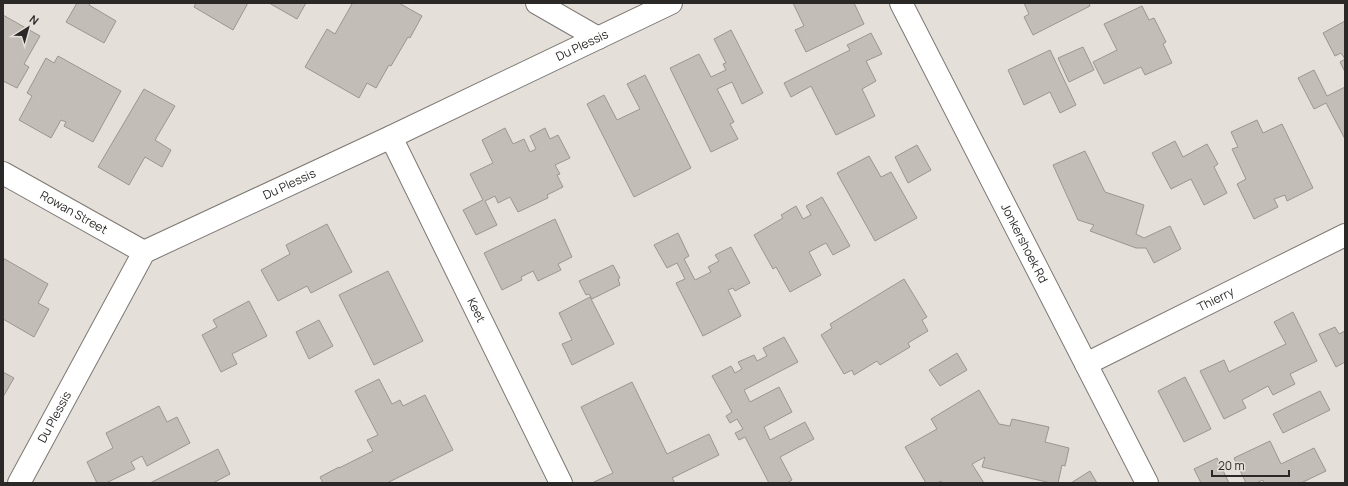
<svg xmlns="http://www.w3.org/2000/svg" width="1348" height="486" viewBox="0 0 1348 486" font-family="Manrope,sans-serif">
  <rect width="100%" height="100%" fill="#e5dfd9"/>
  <g fill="#c2bdb7" stroke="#9b9690">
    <polygon points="77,3 90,3 89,5 116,21 104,43 66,22"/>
    <polygon points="196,3 248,3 233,30 194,7"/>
    <polygon points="269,3 306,3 297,19"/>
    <polygon points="350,3 399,3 422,16 410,38 408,37 391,66 389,65 376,88 367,83 359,98 305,67 327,29 335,34 352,4"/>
    <polygon points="793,3 854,3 864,24 806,52 795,30 804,26"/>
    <polygon points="1024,3 1089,3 1090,6 1033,35 1024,17 1029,14"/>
    <polygon points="1142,6 1149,20 1154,18 1166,42 1163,44 1172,63 1145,75 1141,67 1104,84 1093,62 1117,50 1104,24"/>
    <polygon points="3,15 40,36 24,64 29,67 17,88 3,81"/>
    <polygon points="1345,21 1345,72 1340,62 1345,59 1341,53 1335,56 1323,33"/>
    <polygon points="731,30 763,93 742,104 732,82 717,89 734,122 730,124 738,139 711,152 670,68 699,54 711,77 726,70 723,64 726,63 714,39"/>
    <polygon points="871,33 882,54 866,61 876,81 862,89 875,116 836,135 811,86 791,97 784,83 850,50 847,45"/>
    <polygon points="1083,47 1094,70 1069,82 1058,58"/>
    <polygon points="1050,50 1076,105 1060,113 1050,92 1024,105 1008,70"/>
    <polygon points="58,56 121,91 93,142 64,126 66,122 61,120 51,138 19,120 32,96 27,93 46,58 54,63"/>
    <polygon points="1314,70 1327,96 1345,87 1345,139 1326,103 1314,109 1298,78"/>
    <polygon points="645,75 691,168 634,197 587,104 604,95 617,120 640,109 627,84"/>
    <polygon points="144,89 175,106 155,140 171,150 162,167 145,157 129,185 98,167"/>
    <polygon points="1257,120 1263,133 1282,124 1313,188 1287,201 1285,195 1274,199 1278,207 1254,219 1237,184 1246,179 1232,149 1238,147 1231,132"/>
    <polygon points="505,128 513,144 524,139 530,152 536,149 530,136 545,128 550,139 558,135 570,158 555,165 560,174 557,175 563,187 547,195 548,198 518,212 510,197 498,203 495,196 485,201 497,225 476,235 463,210 483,200 470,174 493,163 482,140"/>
    <polygon points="1175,141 1183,157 1207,144 1218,164 1214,167 1227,193 1204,205 1191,179 1171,189 1152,153"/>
    <polygon points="917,145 931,170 908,183 895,157"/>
    <polygon points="1085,151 1105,192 1144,205 1136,234 1144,238 1170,226 1181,249 1154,263 1146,248 1136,248 1090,231 1094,225 1078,220 1053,165"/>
    <polygon points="869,156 881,177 891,172 917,218 875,241 837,173"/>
    <polygon points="822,197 850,246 833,255 826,243 809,252 821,275 790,292 776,267 773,269 754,235 783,218 781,215 796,206 803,219 811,215 806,206"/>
    <polygon points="555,219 572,257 558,264 561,270 538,281 533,271 521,277 522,280 502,290 484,253"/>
    <polygon points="327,224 352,272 311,293 307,286 278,301 261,270 290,254 286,245"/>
    <polygon points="678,233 689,256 684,259 695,280 711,272 708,267 719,261 715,255 731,247 750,283 735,291 733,288 728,290 741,316 703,336 676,283 685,279 677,263 667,268 654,245"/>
    <polygon points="3,258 48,284 38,303 49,309 34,337 3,319"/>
    <polygon points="613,265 620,278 618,279 620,285 592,299 589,294 586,295 579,281"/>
    <polygon points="388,271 423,341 374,365 339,295"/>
    <polygon points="904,279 927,317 922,320 928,331 908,343 910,347 880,365 877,361 854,375 852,370 844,374 821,335 832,328 830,324"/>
    <polygon points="590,297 614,344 572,365 562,344 572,340 559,313"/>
    <polygon points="249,301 267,336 232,354 237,364 221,372 202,335 217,327 213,320"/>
    <polygon points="1293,312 1317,361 1290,374 1295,384 1273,395 1268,386 1242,400 1246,408 1224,419 1200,371 1224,360 1229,372 1286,344 1274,322"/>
    <polygon points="319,320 333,346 309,359 296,332"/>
    <polygon points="1335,327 1339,334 1345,331 1345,362 1336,367 1319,334"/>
    <polygon points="784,337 798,362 744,390 750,402 779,387 792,412 764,427 770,440 805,422 814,439 780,457 792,480 787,483 769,483 745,437 739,440 735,433 743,429 737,419 730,423 726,416 732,412 712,376 731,366 735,373 742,369 738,362 754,355 757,361 767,356 763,348"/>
    <polygon points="957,353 967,370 940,386 929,370"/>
    <polygon points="3,372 14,378 3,397"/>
    <polygon points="1185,377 1211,429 1184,442 1158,391"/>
    <polygon points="379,379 392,404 400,400 403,406 425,395 453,450 387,483 323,483 320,477 339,467 339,468 373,451 367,440 378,435 355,391"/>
    <polygon points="632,382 667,454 709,434 719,455 672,478 675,483 592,483 613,473 581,407"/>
    <polygon points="979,390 999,424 1010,426 1012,419 1049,427 1045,442 1069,448 1065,466 1062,465 1058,483 1051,483 982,467 985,457 972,464 984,483 942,483 941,481 937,483 926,483 905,447 937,429 931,419"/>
    <polygon points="1320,391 1330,410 1283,433 1273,414"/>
    <polygon points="159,406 167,422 177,417 190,443 147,466 142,456 131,462 135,469 106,483 97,483 87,462 113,448 106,433"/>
    <polygon points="1270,441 1281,464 1314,448 1326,471 1301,483 1264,483 1263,480 1256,483 1246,483 1234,458"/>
    <polygon points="218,449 230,474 213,483 150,483"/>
    <polygon points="1217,458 1229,483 1201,483 1194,469"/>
    <polygon points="1090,471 1097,483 1071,483"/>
  </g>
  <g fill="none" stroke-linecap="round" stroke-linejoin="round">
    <defs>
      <g id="street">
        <polyline points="537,3 598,38"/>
        <path id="s1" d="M391 137 561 483"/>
        <path id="s2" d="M3 173 144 252"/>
        <path id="s3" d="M1086 364 1345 235"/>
        <path id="s4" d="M19 483 144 252 391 137 671 3"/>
      </g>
      <g id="secondary">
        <path id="s5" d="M901 3 1147 483"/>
      </g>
    </defs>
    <use href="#street" stroke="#7c7872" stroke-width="24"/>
    <use href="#secondary" stroke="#7c7872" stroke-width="24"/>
    <use href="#street" stroke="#fff" stroke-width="22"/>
    <use href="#secondary" stroke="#fff" stroke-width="22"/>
  </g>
  <g text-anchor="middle" stroke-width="4" stroke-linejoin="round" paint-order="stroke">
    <g font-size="12" fill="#2b2927" stroke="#e5dfd9">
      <text dy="4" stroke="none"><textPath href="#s4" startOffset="747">Du Plessis</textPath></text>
      <text dy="4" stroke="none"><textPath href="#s4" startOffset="423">Du Plessis</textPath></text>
      <text dy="4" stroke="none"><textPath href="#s2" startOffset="81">Rowan Street</textPath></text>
      <text dy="4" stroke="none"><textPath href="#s5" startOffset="270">Jonkershoek Rd</textPath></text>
      <text dy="4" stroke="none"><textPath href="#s3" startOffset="145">Thierry</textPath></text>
      <text dy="4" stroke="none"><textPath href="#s1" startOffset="193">Keet</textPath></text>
      <text dy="4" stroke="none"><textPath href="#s4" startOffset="75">Du Plessis</textPath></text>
    </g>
  </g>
  <rect width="1348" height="486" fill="none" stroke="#2b2927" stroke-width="8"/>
  <g transform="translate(28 28) rotate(37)" stroke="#e5dfd9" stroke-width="3" paint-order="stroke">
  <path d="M0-3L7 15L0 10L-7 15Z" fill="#2b2927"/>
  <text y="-6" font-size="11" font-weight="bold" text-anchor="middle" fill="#2b2927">N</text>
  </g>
  <path d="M1212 470v6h77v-6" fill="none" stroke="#2b2927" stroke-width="2"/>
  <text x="1218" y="470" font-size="12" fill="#2b2927" stroke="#e5dfd9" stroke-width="3" paint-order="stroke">20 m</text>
</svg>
